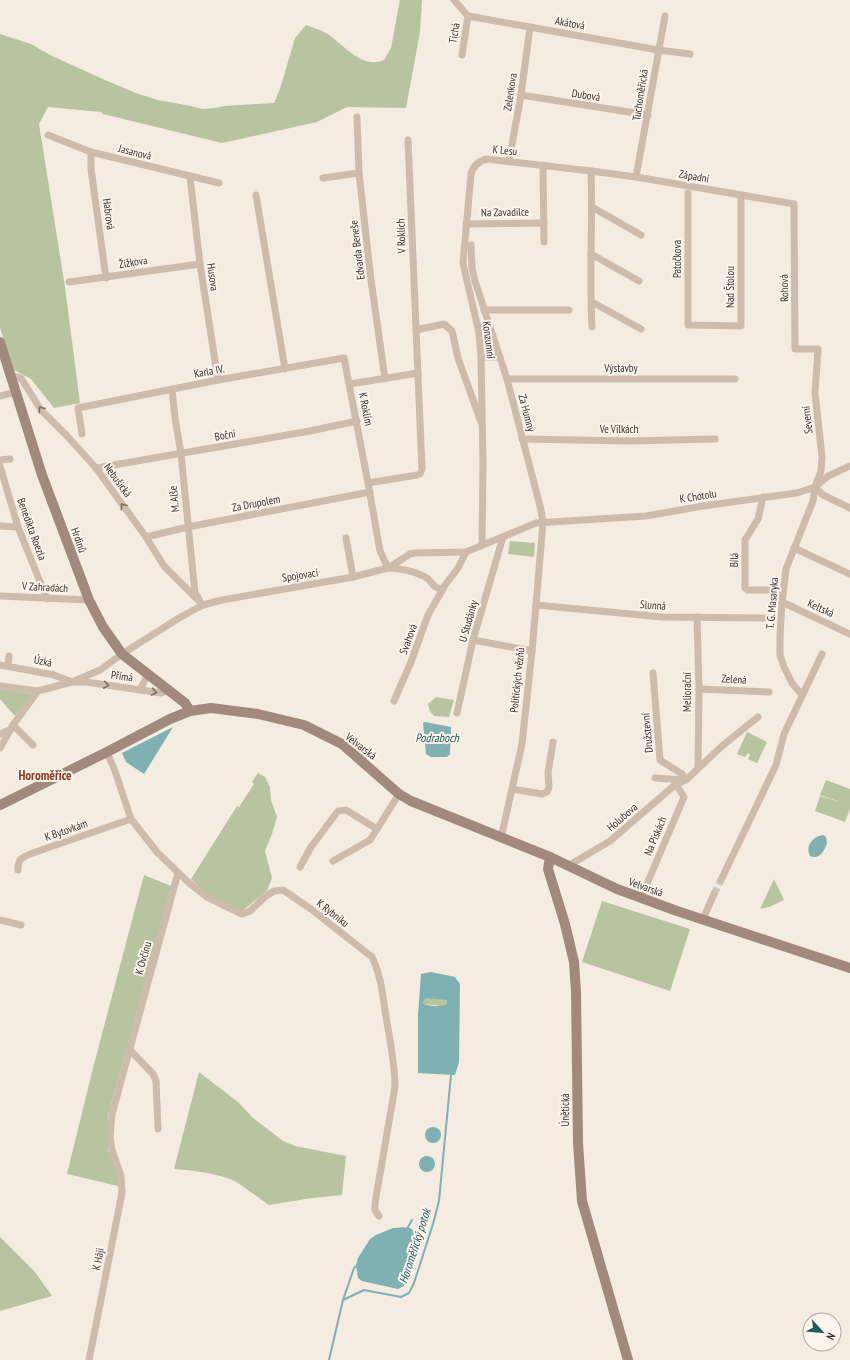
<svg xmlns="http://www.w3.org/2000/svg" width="850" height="1360" viewBox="0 0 850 1360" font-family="'PT Sans Narrow',sans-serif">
  <rect width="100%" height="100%" fill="#f4ebe1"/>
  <g fill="#b8c4a0">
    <path d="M400 0H422L420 32 406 108 347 107 317 122 222 143 103 114 101 112 48 107 39 124 65 287 80 403 54 408 31 379 14 370 0 328V34L31 44 50 55 105 80 136 93 158 100 191 106 202 109 215 108 224 106 274 103 280 89 295 38 306 25C312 27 320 30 326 33 344 44 361 70 384 60L391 48Z"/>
    <polygon points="510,541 535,543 534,557 508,554"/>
    <polygon points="0,689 34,694 15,716 0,699"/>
    <polygon points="436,697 454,700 449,717 434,716 430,711 428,704"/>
    <polygon points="747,732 767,742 757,763 748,759 750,755 748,753 745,757 737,754"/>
    <polygon points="258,773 265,777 270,787 271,800 277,817 272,834 265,851 272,878 267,891 242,911 208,895 191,879 237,806 239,807 254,784 252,782"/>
    <polygon points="826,780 850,789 850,809 845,822 815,811 820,796 843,803 820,795"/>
    <polygon points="144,875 171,886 149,968 108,1115 108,1150 116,1165 119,1181 118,1186 67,1174 93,1068"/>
    <polygon points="774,879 784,900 769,907 760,909"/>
    <polygon points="602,901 690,929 670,991 582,962"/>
    <polygon points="429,997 448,1000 447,1003 441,1006 424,1004 423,1002 426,998"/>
    <path d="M199 1072 238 1102 253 1118 283 1141 295 1146 346 1156 342 1195 312 1198 269 1205C259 1198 248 1190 238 1183 224 1174 191 1170 174 1169Z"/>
    <polygon points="0,1237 35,1272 52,1296 0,1311"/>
  </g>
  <g fill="#7fb0b2" fill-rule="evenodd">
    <polygon points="425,722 451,727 450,754 447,757 431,757 426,754 423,723"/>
    <polygon points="173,727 144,774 126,762 122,753"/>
    <path d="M823 835 826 837 827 843C824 851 820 860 810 856 805 846 812 837 823 835Z"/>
    <path d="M431 972 455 977 460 984 459 1062 455 1075 418 1073V1015L421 974ZM426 998 447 1000V1003C442 1008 430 1006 424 1004L423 1002Z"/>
    <circle cx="433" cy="1135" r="8"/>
    <circle cx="427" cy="1164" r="8"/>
    <path d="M393 1228C399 1228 409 1225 414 1231 419 1237 406 1277 404 1286L398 1289 362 1281 358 1278 356 1265 358 1258 370 1239 376 1235Z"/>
  </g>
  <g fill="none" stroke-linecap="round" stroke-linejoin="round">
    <g stroke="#7fb0b2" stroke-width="2">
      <polyline points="407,1229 412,1220"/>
      <polyline points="343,1300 354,1268 358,1265"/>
      <polyline points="329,1360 343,1300 364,1290 401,1297 409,1293 414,1283 433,1224 439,1201 451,1075"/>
    </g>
    <polyline stroke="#cfc6bd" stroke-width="7" stroke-dasharray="7 3.5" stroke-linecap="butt" points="714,894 721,880"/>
    <g stroke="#cdbbac" stroke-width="7">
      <polyline points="454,0 468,16 658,50 690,54"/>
      <polyline points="462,55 468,16"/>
      <polyline points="521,95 648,115"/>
      <polyline points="357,117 359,173 371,280 385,379"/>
      <polyline points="48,135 91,152 219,183"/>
      <polyline points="91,152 91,169 106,278"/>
      <polyline points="509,161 521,95 530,27"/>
      <polyline points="543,165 544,242"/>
      <polyline points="591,171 636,177 794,204 795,349 818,349 815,393 822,457 821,471 815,487 813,501 786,569 782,602 780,636 780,655 784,667 792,683 802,695"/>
      <polyline points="190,177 200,264 218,380"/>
      <polyline points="636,177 665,16"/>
      <polyline points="323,178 359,173"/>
      <polyline points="688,193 688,325 741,326 741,195"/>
      <polyline points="256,195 285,369"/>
      <polyline points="592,207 641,235"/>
      <polyline points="466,224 544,223"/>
      <polyline points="471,245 472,268 475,281 507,379 541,510 543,523 532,651 522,744 501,838"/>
      <polyline points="591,254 639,281"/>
      <polyline points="69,282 200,264"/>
      <polyline points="592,302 641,329"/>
      <polyline points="484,310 569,310"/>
      <polyline points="416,330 444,324 452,331 458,358 481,422"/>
      <polyline points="481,357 500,357"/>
      <polyline points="11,376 21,378 41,410 68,437 96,468 146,537 164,566 203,605"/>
      <polyline points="507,379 735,379"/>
      <polyline points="350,384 418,373"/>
      <polyline points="172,389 175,418 181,454 194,583 195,593 199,599"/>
      <polyline points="0,396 16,392"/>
      <polyline points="82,434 78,408 218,380 344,358 368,483 380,551 388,568"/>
      <polyline points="522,439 629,441 715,439"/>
      <polyline points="0,460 10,459"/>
      <polyline points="0,466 18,527 47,599"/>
      <polyline points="96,468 310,431 357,421"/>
      <polyline points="368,483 417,475 420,474 422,469 408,140"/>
      <polyline points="815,487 823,495 850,508"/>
      <polyline points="763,497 758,519 745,540 745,588 748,590 783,590"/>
      <polyline points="0,526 18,527"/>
      <polyline points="146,537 188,527 370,492"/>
      <polyline points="346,538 353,577"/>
      <path d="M482 545 483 463 481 357 479 333 463 263 471 174C473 166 479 161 487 159L591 171C593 223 589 275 592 327"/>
      <polyline points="794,548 850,574"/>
      <path d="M388 568C399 568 419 572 428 579 433 583 434 589 442 589L458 568 466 552"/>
      <polyline points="0,596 89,600"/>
      <polyline points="782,602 850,634"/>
      <polyline points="536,605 662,617 768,618"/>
      <polyline points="697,617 699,689 698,768"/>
      <polyline points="473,640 532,651"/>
      <polyline points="0,665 54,675 72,682 86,682 161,693 169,690"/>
      <polyline points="8,665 9,656"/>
      <polyline points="653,673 660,760 682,774 686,780"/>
      <polyline points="0,686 38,691"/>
      <polyline points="140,689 148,675"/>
      <polyline points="699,689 769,692"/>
      <polyline points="394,701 411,662 428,615 444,587"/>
      <polyline points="457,713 473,640 503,537"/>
      <polyline points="13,725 33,745"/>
      <polyline points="0,734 10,730"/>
      <polyline points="0,748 13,725 38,691 72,682 100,670 122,654 179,618 203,605 222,600 353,577 388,568 410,554 415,553 466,552 536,523 646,516 703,506 797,493 815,487 828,476 850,466"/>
      <path d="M107 752 115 771 131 819 157 852 189 883 207 897 242 914 250 911 266 896 274 891 283 890 311 909 372 957C381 975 383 997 386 1017 390 1040 395 1064 395 1087L375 1203V1210L379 1216"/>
      <polyline points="655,778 685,780"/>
      <polyline points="512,789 542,794 547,792 549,787 548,773 553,742"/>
      <polyline points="333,861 370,840 399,794"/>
      <polyline points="568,866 610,841 676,784 686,780 722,746 758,717"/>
      <polyline points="300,867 311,847 338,811 346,810 377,829"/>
      <path d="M18 870C18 859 21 858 30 854L131 819"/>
      <polyline points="721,880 776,765 784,734 822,654"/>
      <polyline points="641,898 684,797 676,784"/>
      <polyline points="703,919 714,894"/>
      <polyline points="0,920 21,925"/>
      <polyline points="129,1049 153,1074 156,1081 158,1129"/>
      <polyline points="89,1360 122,1193 121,1176 112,1150 110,1137 112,1114 178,873"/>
    </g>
    <g stroke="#a18a7d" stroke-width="10">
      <polyline points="0,342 42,475 89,600 103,627 122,654 185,703 190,711"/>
      <polyline points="0,805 107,752 170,719 190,711 211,708 258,714 304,725 342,744 399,794 411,801 550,857 617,889 677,911 850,968"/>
      <polyline points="550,857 548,869 565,924 574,962 576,992 578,1143 582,1201 628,1360"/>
    </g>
  </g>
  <defs><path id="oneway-chevron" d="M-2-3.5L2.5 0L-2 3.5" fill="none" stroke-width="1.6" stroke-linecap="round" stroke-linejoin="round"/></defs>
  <g stroke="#7d6f65">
    <use href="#oneway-chevron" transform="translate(41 409) rotate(-127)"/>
    <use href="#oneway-chevron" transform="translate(123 506) rotate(-126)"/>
    <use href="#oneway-chevron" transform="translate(106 685) rotate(8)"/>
    <use href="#oneway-chevron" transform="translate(154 692) rotate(10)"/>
  </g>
  <g text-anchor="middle" stroke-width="4" stroke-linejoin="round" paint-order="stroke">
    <g font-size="11" fill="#3b302b" stroke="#fbf5ee">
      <text transform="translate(570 23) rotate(10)" y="4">Akátová</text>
      <text transform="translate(454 33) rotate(-80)" y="4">Tichá</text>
      <text transform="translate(510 92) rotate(-81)" y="4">Zelenkova</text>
      <text transform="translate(586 95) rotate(9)" y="4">Dubová</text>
      <text transform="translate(640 95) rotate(-81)" y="4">Tuchoměřická</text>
      <text transform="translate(505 150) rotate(6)" y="4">K Lesu</text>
      <text transform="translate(135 152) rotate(14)" y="4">Jasanová</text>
      <text transform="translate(694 176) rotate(10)" y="4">Západní</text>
      <text transform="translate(505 212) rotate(-1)" y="4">Na Zavadilce</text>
      <text transform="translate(109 214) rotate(82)" y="4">Habrová</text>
      <text transform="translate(401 236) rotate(-92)" y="4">V Roklích</text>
      <text transform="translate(357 250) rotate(-97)" y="4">Edvarda Beneše</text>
      <text transform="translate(677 259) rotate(-90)" y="4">Patočkova</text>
      <text transform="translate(133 262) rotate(-9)" y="4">Žižkova</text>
      <text transform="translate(213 277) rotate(82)" y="4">Husova</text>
      <text transform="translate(730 287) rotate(-90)" y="4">Nad Štolou</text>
      <text transform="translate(784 288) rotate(-91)" y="4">Rohová</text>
      <text transform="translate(489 340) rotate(83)" y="4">Konzumní</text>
      <text x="621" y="372">Výstavby</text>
      <text transform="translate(209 371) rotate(-11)" y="4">Karla IV.</text>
      <text transform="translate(366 409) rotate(79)" y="4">K Roklím</text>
      <text transform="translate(527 413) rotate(75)" y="4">Za Humny</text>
      <text transform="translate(807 420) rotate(-96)" y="4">Severní</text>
      <text x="619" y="433">Ve Vilkách</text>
      <text transform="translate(225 435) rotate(-10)" y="4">Boční</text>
      <text transform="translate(118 480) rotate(54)" y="4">Nebušická</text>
      <text transform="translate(698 496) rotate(-9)" y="4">K Chotolu</text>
      <text transform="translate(174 499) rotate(-96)" y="4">M. Alše</text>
      <text transform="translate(256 503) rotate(-11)" y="4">Za Drupolem</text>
      <text transform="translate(32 529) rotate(70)" y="4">Benedikta Roezla</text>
      <text transform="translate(79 540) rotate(70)" y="4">Hrdinů</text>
      <text transform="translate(734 560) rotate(-89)" y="4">Bílá</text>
      <text transform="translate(300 575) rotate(-9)" y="4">Spojovací</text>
      <text transform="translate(45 587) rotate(3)" y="4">V Zahradách</text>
      <text transform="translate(772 603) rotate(-85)" y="4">T. G. Masaryka</text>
      <text transform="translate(653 605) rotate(4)" y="4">Slunná</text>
      <text transform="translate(821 608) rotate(25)" y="4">Keltská</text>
      <text transform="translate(468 621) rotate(-74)" y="4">U Studánky</text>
      <text transform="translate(408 639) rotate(-70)" y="4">Svahová</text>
      <text transform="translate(43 661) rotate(12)" y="4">Úzká</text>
      <text transform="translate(122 676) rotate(8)" y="4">Přímá</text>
      <text transform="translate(734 679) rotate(3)" y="4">Zelená</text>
      <text transform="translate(517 680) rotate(-84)" y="4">Politických vězňů</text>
      <text transform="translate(687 692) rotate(-90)" y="4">Meliorační</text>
      <text transform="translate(647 733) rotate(-95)" y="4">Družstevní</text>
      <text transform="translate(361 746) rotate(38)" y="4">Velvarská</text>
      <text transform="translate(622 817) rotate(-41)" y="4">Holubova</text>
      <text transform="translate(66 830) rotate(-19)" y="4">K Bytovkám</text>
      <text transform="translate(655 836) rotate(-67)" y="4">Na Pískách</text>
      <text transform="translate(646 887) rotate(20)" y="4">Velvarská</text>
      <text transform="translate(333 913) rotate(38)" y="4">K Rybníku</text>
      <text transform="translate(143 958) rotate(-74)" y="4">K Ovčínu</text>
      <text transform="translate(565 1110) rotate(-90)" y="4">Únětická</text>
      <text transform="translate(98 1259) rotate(-79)" y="4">K Háji</text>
    </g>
    <g font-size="12" font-style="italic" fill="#1f5a5e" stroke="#fbf5ee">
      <text x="437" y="742">Podraboch</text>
      <text transform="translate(415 1246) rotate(-72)" y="4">Horoměřický potok</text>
    </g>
    <g font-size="13" font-weight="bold" fill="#8c3b22" stroke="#fbf5ee">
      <text x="45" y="780">Horoměřice</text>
    </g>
  </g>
  <g transform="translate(822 1332) rotate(117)"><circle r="19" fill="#fbf5ee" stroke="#aea6a0"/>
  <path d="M0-3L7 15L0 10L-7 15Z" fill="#1f5a5e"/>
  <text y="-6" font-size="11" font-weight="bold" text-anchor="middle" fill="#3b302b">N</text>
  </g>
</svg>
